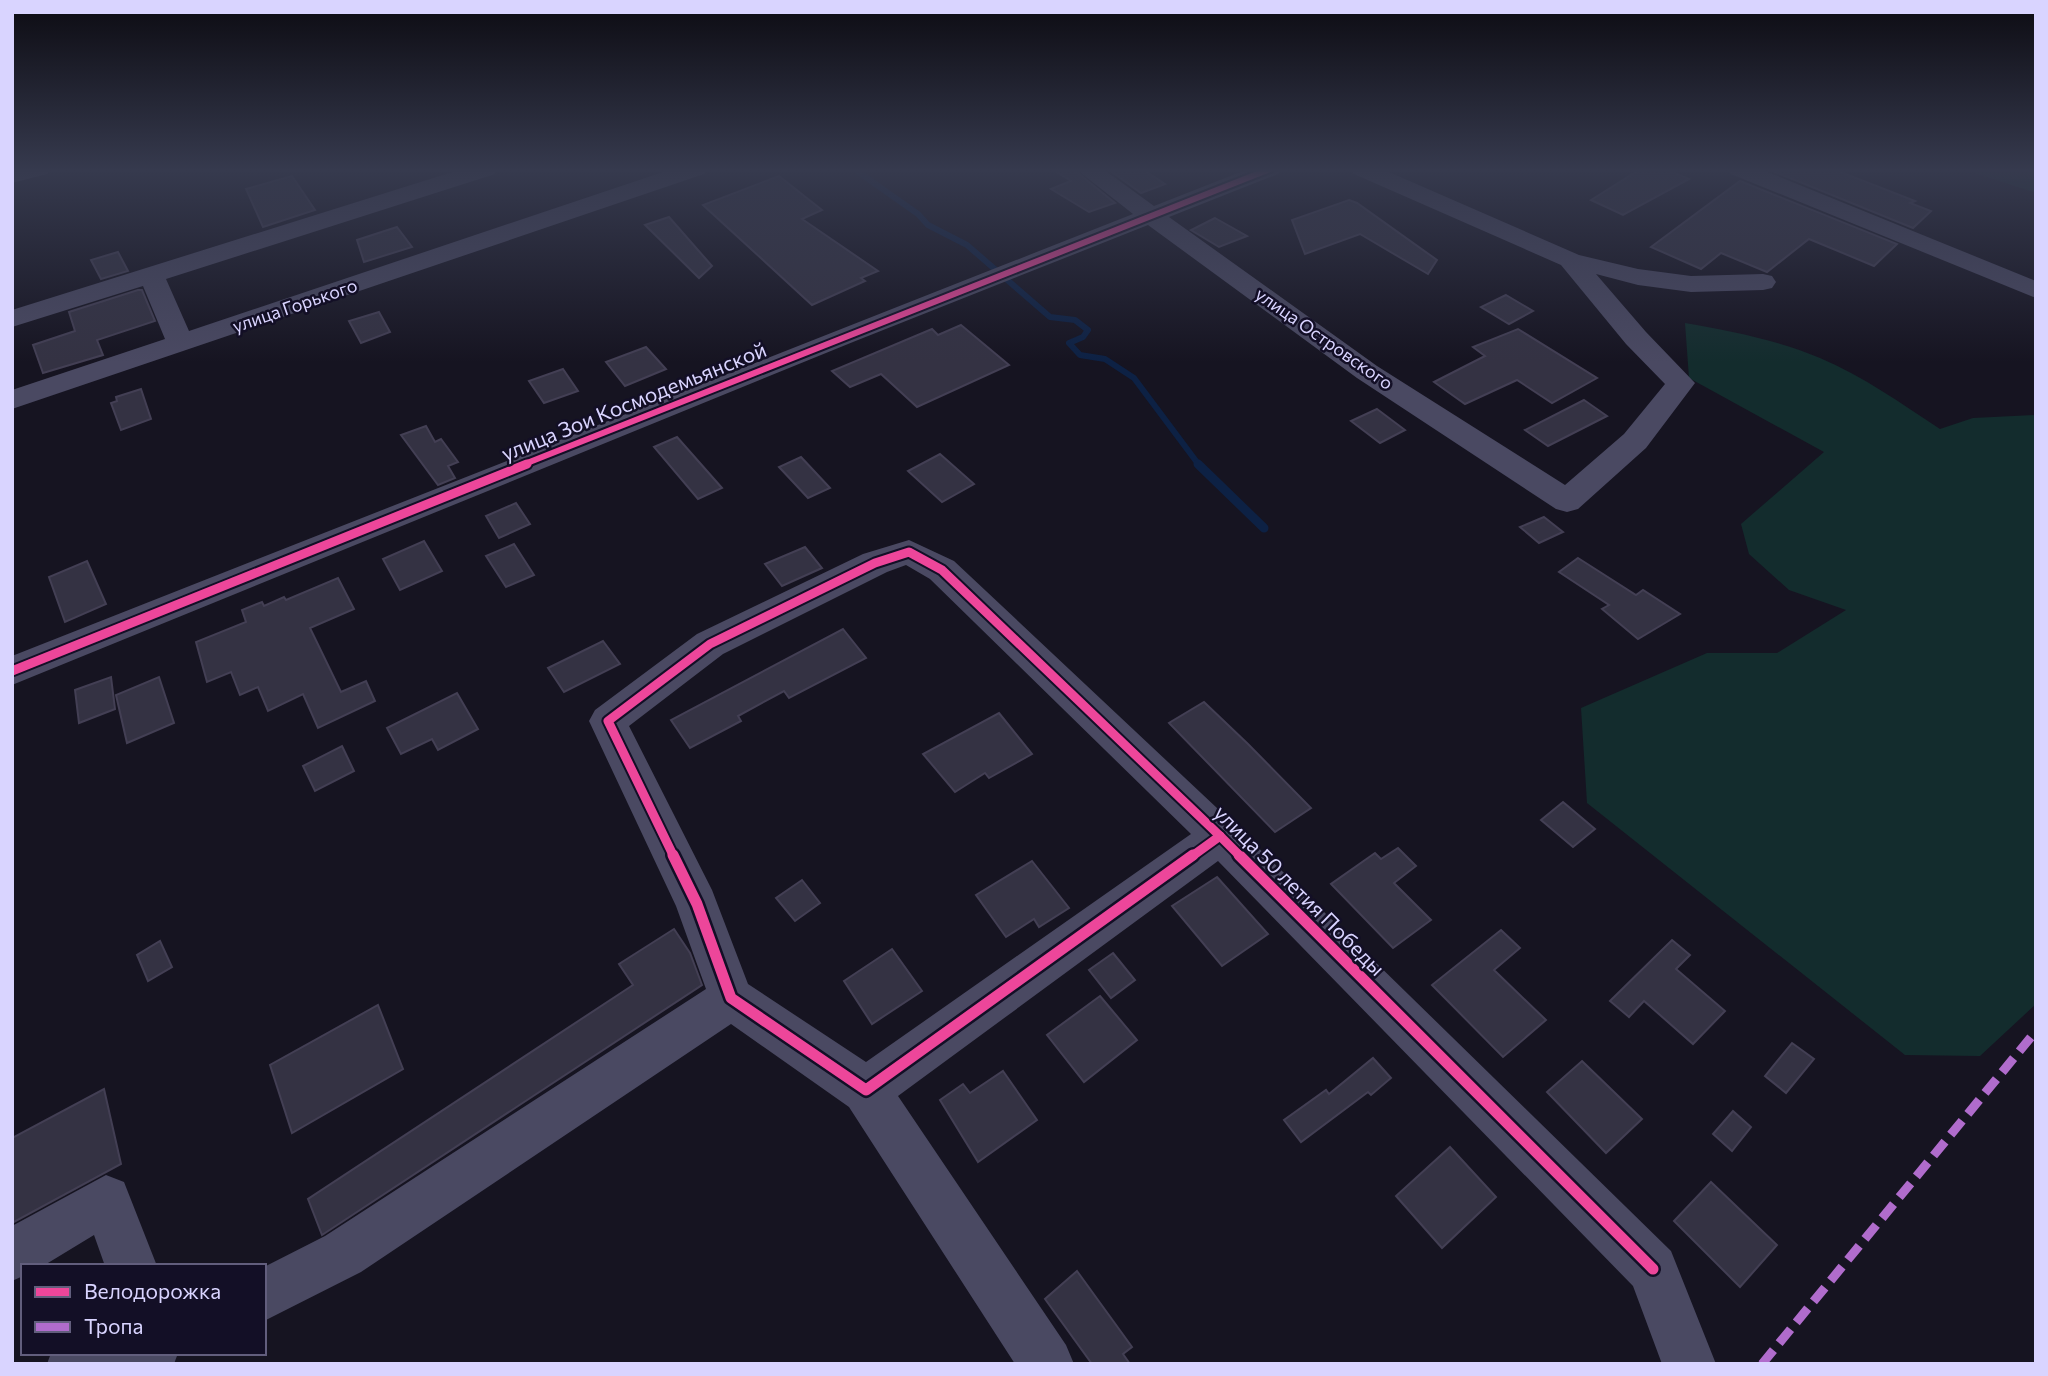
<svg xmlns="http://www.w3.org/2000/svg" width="2048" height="1376" viewBox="0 0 2048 1376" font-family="Commissioner,sans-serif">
  <rect width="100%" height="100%" fill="#161421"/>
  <g fill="#132c2d">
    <polygon points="1962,169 2036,169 2036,193"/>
    <path d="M1685 323C1730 331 1778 340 1820 358 1863 376 1902 404 1940 429L1973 418 2036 415V1004L1980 1056 1905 1055 1587 803 1581 708 1707 653H1777L1846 610 1789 590 1749 554 1741 524 1824 452 1689 378Z"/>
  </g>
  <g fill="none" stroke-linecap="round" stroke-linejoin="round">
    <polyline stroke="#0d2144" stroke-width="6" points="854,169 918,214 928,225 967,245 1050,317 1075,320 1088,330 1083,337 1069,343 1080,355 1105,359 1134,378 1199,465"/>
    <polyline stroke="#0d2144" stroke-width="9" points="1198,464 1264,528"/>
  </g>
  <g fill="#343243" stroke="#433f54" stroke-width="2">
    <polygon points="1052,169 1073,169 1115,203 1089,212 1051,189 1071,181"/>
    <polygon points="1108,169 1142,169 1165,184 1141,193"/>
    <polygon points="1648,169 1666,169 1689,179 1623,215 1591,200 1639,170 1643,172"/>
    <polygon points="1768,169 1833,169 1915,201 1910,203 1931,211 1913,228"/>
    <polygon points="292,176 315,210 263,227 246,189"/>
    <polygon points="779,176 822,210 802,219 878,271 861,278 865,281 812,305 703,205"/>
    <polygon points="1740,181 1897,244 1874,266 1809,239 1767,272 1721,253 1701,269 1651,247"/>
    <polygon points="1349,200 1357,203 1437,260 1428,274 1360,234 1305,254 1292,220"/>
    <polygon points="669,217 712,266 699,278 645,225"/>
    <polygon points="1215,218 1247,236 1219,247 1191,230"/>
    <polygon points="397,227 412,247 364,262 357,240"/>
    <polygon points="118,252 128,271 101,279 91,260"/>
    <polygon points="138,290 142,290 155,321 97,340 103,355 43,373 33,345 75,331 69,312"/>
    <polygon points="1506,295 1533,311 1509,324 1481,307"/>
    <polygon points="379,312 390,332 361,343 349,321"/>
    <polygon points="961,325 1009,365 917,407 881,374 850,387 832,371 932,329 938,335"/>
    <polygon points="1518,329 1597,378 1552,403 1517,380 1465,404 1434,382 1485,356 1473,347"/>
    <polygon points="646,347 666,369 625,386 606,362"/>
    <polygon points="563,369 578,391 544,403 529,381"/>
    <polygon points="141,389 151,419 121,430 111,403 117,401 116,397"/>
    <polygon points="1584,400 1607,416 1548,446 1525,430"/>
    <polygon points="1377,409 1405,430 1380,443 1351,421"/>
    <polygon points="426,426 435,442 441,439 458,462 448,466 455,478 438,485 401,435"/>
    <polygon points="677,437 722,488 698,499 654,447"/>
    <polygon points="940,454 974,484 942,502 908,471"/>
    <polygon points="801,457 830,488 808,498 779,467"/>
    <polygon points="516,503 530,524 499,538 486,516"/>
    <polygon points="1544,517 1563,532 1539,543 1520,527"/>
    <polygon points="424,541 442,571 400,590 383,559"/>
    <polygon points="514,544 534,575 506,587 486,556"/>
    <polygon points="805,547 822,568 782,586 765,564"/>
    <polygon points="1578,558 1636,595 1643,590 1680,614 1638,639 1602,609 1609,605 1559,572"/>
    <polygon points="87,561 106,604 65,622 49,577"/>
    <polygon points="338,578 354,609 310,628 341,692 366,681 375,701 318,728 303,694 268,711 258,687 240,695 231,672 207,682 196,642 246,622 242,610 262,602 264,606 284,597 286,600"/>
    <polygon points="843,629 866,658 789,698 784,691 738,716 741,721 690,748 671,720"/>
    <polygon points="603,641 620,664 564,692 548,668"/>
    <polygon points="111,677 115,709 79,723 75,690"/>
    <polygon points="159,677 174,723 127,743 116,695"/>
    <polygon points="457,693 478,729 438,750 432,739 401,754 387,728"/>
    <polygon points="1204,702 1248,744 1311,808 1275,832 1169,723"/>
    <polygon points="999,713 1032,754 989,778 985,773 955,792 923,754"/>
    <polygon points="342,746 354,771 315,791 303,766"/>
    <polygon points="1563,802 1595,829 1573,847 1541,820"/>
    <polygon points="1398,848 1416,866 1394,883 1431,920 1393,948 1331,884 1375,853 1381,859"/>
    <polygon points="1032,861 1069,908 1039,927 1034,919 1006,937 976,895"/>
    <polygon points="1217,877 1268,934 1222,966 1172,906"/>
    <polygon points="802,880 820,903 795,921 776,898"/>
    <polygon points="674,929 690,953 702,985 322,1235 308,1199 633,985 619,964"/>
    <polygon points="1501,930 1520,948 1494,970 1546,1020 1503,1057 1432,985"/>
    <polygon points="1672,940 1690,955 1676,969 1725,1011 1693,1044 1644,1001 1629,1017 1610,1001"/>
    <polygon points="160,941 172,967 148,981 137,955"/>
    <polygon points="892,949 922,991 872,1024 844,981"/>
    <polygon points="1113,953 1135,980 1111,998 1089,970"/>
    <polygon points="1100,996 1137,1040 1084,1082 1047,1035"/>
    <polygon points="378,1005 403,1069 292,1133 270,1065"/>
    <polygon points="1792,1043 1814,1059 1786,1093 1765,1076"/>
    <polygon points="1373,1058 1391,1078 1371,1095 1368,1092 1301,1142 1284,1120 1326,1090 1329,1094"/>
    <polygon points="1582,1061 1642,1119 1606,1153 1547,1092"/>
    <polygon points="1003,1071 1037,1120 978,1162 940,1100 963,1084 970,1093"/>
    <polygon points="104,1089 121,1164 12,1223 12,1138"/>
    <polygon points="1733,1111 1751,1127 1732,1151 1713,1134"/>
    <polygon points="1450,1147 1496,1197 1442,1248 1396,1196"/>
    <polygon points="1711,1182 1777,1245 1740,1287 1674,1221"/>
    <polygon points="1077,1271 1132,1347 1123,1354 1130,1364 1092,1364 1045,1299"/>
  </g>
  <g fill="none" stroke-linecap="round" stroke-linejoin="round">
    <g fill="#4a4962" fill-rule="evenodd">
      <polygon points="12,169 50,169 47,174 12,183"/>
      <polygon points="462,169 498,169 495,174 166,279 189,331 672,169 707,169 704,174 12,409 12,390 165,339 143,286 12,327 12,310"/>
      <polygon points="1076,169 1103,169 1154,206 1248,169 1281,169 1278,174 1169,217 1377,366 1565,485 1624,434 1665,384 1626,344 1561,265 1354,174 1351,169 1382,169 1579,255 1638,269 1691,276 1763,274 1772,276 1776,282 1772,288 1763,290 1691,292 1638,285 1596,274 1646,332 1695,383 1646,448 1578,509 1567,512 1556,509 1357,378 1148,225 853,342 12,685 12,656 1133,214"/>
      <polygon points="1728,169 1760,169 2036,281 2036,298 1731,174"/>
      <path d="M909 540 954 561 1234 824 1671 1251 1716 1364H1662L1633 1286 1218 861 898 1096 1066 1345 1074 1364H1015L849 1107 731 1024 361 1272 264 1321V1267L325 1236 706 989 676 906 589 721 595 710 697 634 863 554ZM906 565 930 579 1191 834 866 1062 748 984 712 890 629 726 723 654 887 572Z"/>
      <polygon points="106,1175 124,1182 157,1266 105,1266 94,1235 43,1266 23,1266 23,1276 12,1281 12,1226"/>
      <polygon points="51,1353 178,1353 174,1364 47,1364"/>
    </g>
    <polyline stroke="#b06ccc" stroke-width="9" stroke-dasharray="18 9" stroke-linecap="butt" points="1762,1364 2036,1031"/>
    <defs>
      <polyline id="cycleway-far2" points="522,465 1270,169"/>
      <g id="cycleway-far1">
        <polyline points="12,671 527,464"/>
        <polyline points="1220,836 1241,857"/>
        <polyline points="674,857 608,721 710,644 875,563 909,552 942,570 1220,836"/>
        <polyline points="1191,857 1220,836"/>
      </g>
      <g id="cycleway">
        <polyline points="673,855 697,904 731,998 866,1090 1193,855"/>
        <polyline points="1239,855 1653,1269"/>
      </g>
    </defs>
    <use href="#cycleway-far2" stroke="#130f26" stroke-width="10"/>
    <use href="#cycleway-far1" stroke="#130f26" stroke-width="13"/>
    <use href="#cycleway" stroke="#130f26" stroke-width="16"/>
    <use href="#cycleway-far2" stroke="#ed469a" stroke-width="6"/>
    <use href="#cycleway-far1" stroke="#ed469a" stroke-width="9"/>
    <use href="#cycleway" stroke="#ed469a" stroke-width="11"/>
  </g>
  <linearGradient id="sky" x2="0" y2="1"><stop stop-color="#0c0b12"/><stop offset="0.47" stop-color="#363a4e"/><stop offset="1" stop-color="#363a4e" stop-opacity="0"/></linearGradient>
  <rect width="2048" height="362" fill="url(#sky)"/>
  <g text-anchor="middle" stroke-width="5" stroke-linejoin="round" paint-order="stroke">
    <g font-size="18" fill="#d9d4ff" stroke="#130f26">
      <text transform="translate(295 306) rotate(-19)" y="6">улица Горького</text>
      <text transform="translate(1324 339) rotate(35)" y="6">улица Островского</text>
    </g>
    <g font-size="21" fill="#d9d4ff" stroke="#130f26">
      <text transform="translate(634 402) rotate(-22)" y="7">улица Зои Космодемьянской</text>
      <text transform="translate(1299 891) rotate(45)" y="7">улица 50 летия Победы</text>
    </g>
  </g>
  <rect width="2048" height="1376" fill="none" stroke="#d9d4ff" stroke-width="28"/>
  <rect x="21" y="1264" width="245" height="91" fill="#130f26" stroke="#625e7d" stroke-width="2"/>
  <rect x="35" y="1287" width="35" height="10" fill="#ed469a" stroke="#625e7d" stroke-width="2"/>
  <text x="84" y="1299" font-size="21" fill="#d9d4ff">Велодорожка</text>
  <rect x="35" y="1322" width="35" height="10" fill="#b06ccc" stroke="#625e7d" stroke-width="2"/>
  <text x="84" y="1334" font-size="21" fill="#d9d4ff">Тропа</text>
</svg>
